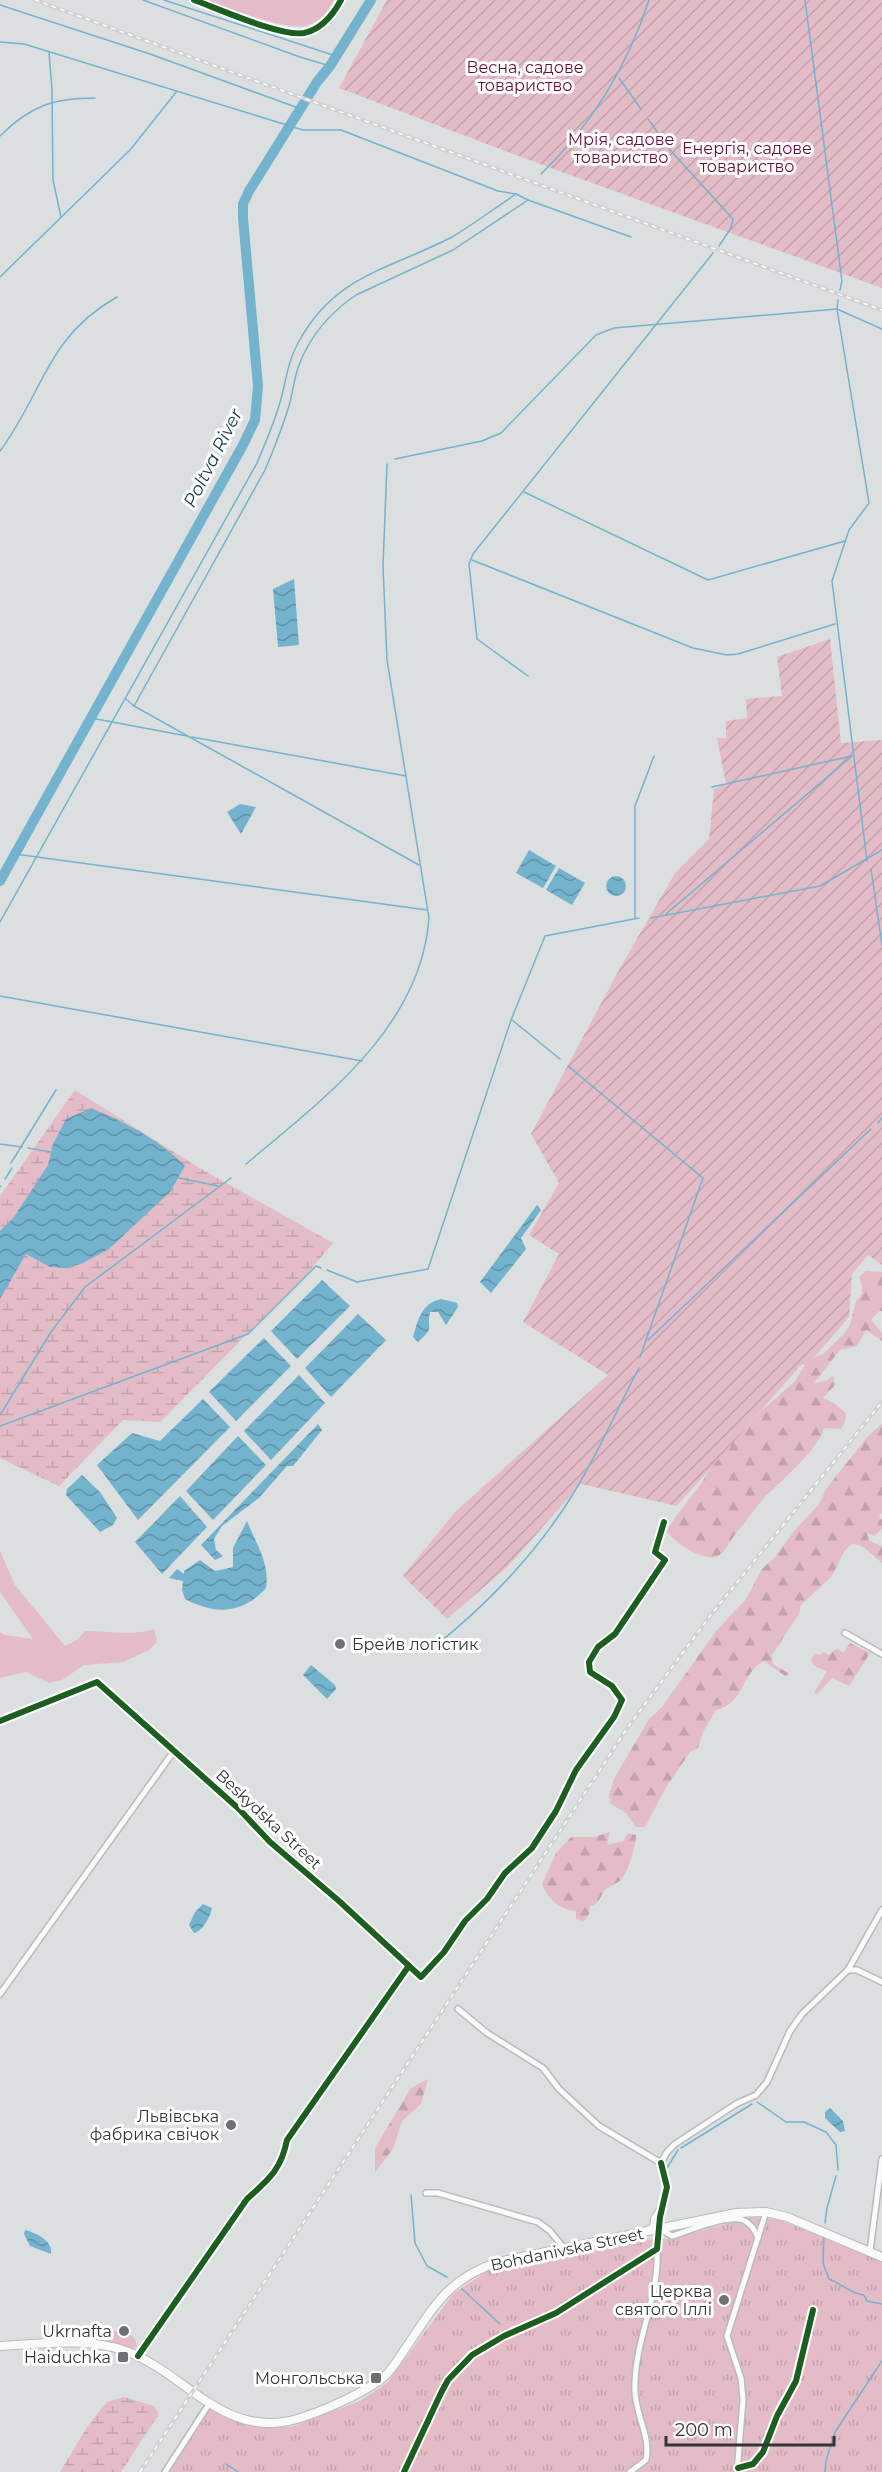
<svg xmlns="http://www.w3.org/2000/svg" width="882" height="2472" viewBox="0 0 882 2472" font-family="Montserrat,sans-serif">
  <defs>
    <pattern id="forest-firs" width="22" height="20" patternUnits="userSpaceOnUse" patternTransform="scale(1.5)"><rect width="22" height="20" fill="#e4bcc7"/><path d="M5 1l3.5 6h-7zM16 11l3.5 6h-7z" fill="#c4a2ac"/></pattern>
    <pattern id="wetland-marsh" width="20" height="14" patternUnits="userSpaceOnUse" patternTransform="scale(1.5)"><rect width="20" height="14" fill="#e4bcc7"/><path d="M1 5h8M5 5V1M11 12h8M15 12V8" fill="none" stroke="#c4a2ac"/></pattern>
    <pattern id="park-tufts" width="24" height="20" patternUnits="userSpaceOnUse" patternTransform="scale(1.5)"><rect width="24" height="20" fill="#e4bcc7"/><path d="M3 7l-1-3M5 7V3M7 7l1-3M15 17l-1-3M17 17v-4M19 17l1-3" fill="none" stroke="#c4a2ac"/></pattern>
    <pattern id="garden-furrows" width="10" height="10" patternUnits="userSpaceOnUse" patternTransform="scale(1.5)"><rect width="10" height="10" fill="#e4bcc7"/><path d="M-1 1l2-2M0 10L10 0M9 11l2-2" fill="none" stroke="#c4a2ac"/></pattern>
    <pattern id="water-waves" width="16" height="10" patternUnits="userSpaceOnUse" patternTransform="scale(1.5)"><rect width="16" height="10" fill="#74b3cd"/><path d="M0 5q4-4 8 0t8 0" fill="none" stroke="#6092a7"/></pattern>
  </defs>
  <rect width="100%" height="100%" fill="#dcdfe0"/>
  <g fill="#e4bcc7">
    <path d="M203 0H334C328 11 321 21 308 25 287 32 226 7 203 0Z"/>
    <path d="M0 1551 15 1585 65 1646 77 1640 85 1631C106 1631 135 1636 154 1629L157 1642 149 1650 123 1662 84 1665 62 1680 49 1683 26 1672 0 1678V1632L5 1635 33 1639 0 1592Z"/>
    <path d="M110 2331C123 2332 136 2332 137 2347L131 2349 99 2342 100 2336Z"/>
  </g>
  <g fill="url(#forest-firs)">
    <path d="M866 1271 882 1272V1311H879L871 1320 882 1333V1341L866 1330 857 1346 840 1350 814 1383 826 1381 833 1376 835 1385 823 1398 834 1403 846 1413 845 1422 841 1429 824 1428C819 1448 786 1477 771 1491 759 1501 751 1516 741 1527 733 1535 727 1551 718 1556 705 1563 673 1542 667 1531 678 1509 703 1487 710 1467L759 1413 794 1382 808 1360 823 1354 842 1336 850 1325 856 1301 862 1294V1285L859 1277Z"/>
    <path d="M882 1424V1512L879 1517 882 1520V1529L874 1536 867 1533 869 1541 882 1546V1563L862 1546 852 1544 845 1550 832 1576 801 1605 799 1614 772 1655 773 1664 790 1674 785 1676 764 1661C741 1673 745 1703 716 1710L703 1732 698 1748 690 1752 665 1789 645 1827H636L626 1813 611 1804 609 1795 614 1779 649 1719 662 1707 716 1631 746 1599 762 1569 774 1558 795 1530 819 1504 826 1489 868 1436Z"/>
    <path d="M850 1643 870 1653 849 1686 832 1678 817 1694 814 1693 827 1671C820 1668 814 1668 811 1660L815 1653 819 1655 824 1652 829 1655 836 1649 844 1652Z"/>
    <path d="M610 1832 607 1845 623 1841 628 1833 636 1835C636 1846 628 1872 621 1880 617 1884 610 1885 605 1890 600 1896 599 1905 590 1906L589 1914 584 1921 576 1919V1911C560 1910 548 1899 542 1884L556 1853 571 1837H594Z"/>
    <polygon points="428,2079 421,2104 402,2121 393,2149 375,2172 375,2148 411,2088"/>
  </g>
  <g fill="url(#wetland-marsh)">
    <polygon points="75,1090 196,1166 333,1243 307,1274 160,1422 123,1420 59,1486 0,1458 0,1196"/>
    <polygon points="124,2397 154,2406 159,2414 121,2472 60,2472 87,2427 107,2402"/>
  </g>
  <polygon fill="url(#park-tufts)" points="752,2217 780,2220 882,2261 882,2472 167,2472 206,2411 211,2409 227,2418 262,2427 291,2427 360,2401 388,2382 453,2294 487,2271 545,2257 637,2240 674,2238"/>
  <g fill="url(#garden-furrows)">
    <polygon points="387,0 882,0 882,288 548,167 339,88"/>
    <polygon points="830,639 841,743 882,740 882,1265 868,1255 852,1274 849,1317 807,1366 802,1364 677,1506 581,1484 507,1567 447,1619 403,1576 455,1512 608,1375 523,1322 559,1254 529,1235 559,1183 531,1134 620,968 675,873 709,839 714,789 726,784 717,738 726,738 726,721 747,718 746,699 782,696 777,657"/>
  </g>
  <g fill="url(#water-waves)">
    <polygon points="294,579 299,645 278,647 273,589"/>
    <polygon points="240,804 256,807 241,834 227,812"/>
    <polygon points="529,850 556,866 543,888 516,873"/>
    <polygon points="559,868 585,883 572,905 546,890"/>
    <circle cx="616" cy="886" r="10"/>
    <path d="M91 1108C125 1122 160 1140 185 1166L170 1192 109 1249 83 1263 67 1268 50 1267 26 1254 0 1299V1231L14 1217 48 1165 53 1144 66 1119Z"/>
    <polygon points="537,1205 541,1210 521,1238 526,1249 491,1293 480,1282"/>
    <polygon points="322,1280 350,1306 297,1359 271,1331"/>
    <path d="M441 1299 457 1303 458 1307 446 1325 438 1312H430C426 1330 436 1326 418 1342L413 1337C418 1319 422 1303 441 1299Z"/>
    <polygon points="358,1314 386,1340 331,1397 305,1368"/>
    <polygon points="264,1338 291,1366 236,1421 209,1392"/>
    <polygon points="299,1375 325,1403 271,1460 244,1431"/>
    <polygon points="203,1399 230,1427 138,1520 97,1465 132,1433 160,1441"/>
    <polygon points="318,1424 322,1430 293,1466 287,1466 259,1498 222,1526 214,1539 216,1550 223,1556 215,1560 201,1545"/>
    <polygon points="238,1436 266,1465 213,1520 186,1491"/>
    <polygon points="82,1475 100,1492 117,1518 113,1525 100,1532 66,1495 67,1489"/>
    <polygon points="180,1496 207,1527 162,1574 135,1542"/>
    <path d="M247 1521C256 1544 270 1563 266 1588 243 1614 215 1615 185 1599L182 1590 183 1581 169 1578 177 1569 184 1574V1571L200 1560 215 1571 233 1567V1548Z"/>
    <polygon points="311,1665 335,1685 336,1689 327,1699 303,1675"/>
    <path d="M203 1904 212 1908C210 1917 203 1931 194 1933L189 1925 195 1912Z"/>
    <polygon points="830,2108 843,2121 845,2131 840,2132 825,2118 825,2112"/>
    <path d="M25 2230C37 2233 53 2241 51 2254L30 2246 24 2234Z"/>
  </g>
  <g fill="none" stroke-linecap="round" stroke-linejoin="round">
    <g stroke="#74b3cd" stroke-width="1.5">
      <polyline points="143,0 300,57 330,66"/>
      <polyline points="164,0 336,56"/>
      <polyline points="805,0 842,281 840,290"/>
      <polyline points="0,5 150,54 301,109"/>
      <polyline points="0,42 24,44 303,130 341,130 498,191 516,194 528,200 631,237"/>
      <polyline points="49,52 52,90 53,180 61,217"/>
      <polyline points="619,78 641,109"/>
      <polyline points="648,119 671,151 733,219 731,228 719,246"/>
      <path d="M0 136C30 106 53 98 95 98"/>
      <path d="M541 174C592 125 627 67 649 0"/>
      <polyline points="0,277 130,150 177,91"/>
      <polyline points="838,300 837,309 869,503 849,530 832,581 867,861"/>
      <path d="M0 451C44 392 46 337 117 297"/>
      <polyline points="395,459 482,441 501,433 596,335 614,328 837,309 882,329"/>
      <polyline points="524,492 708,580 845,541"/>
      <polyline points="472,560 693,648 727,655 738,654 835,624"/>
      <polyline points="528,676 477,639 469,564 473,554 713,253"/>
      <polyline points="126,699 134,706 419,865"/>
      <path d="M134 706 265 470C274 449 282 428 289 406 293 392 294 378 299 365 310 336 331 312 356 295L453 250 528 200"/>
      <polyline points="91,718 187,736"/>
      <polyline points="192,737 406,776"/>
      <polyline points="712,787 852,756"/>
      <polyline points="15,854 427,910"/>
      <polyline points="871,869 882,945"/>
      <polyline points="666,914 852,756"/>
      <polyline points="635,918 635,806 654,756"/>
      <polyline points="651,918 820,886 882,850"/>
      <path d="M0 922 257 463C266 442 275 421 281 399 286 380 288 361 298 343 335 274 389 270 452 237 474 224 495 208 516 194"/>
      <polyline points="0,996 362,1061"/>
      <polyline points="512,1020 560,1059"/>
      <polyline points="568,1066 703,1178 640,1357"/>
      <polyline points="878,1123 882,1118"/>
      <polyline points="0,1144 22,1147"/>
      <polyline points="28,1148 51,1152"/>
      <polyline points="11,1163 56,1090"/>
      <path d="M246 1164C323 1099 421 1028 429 918L387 660 383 566 387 464"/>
      <polyline points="179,1178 218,1186"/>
      <polyline points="5,1179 12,1168"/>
      <polyline points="0,1187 1,1186"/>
      <polyline points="327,1270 357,1282 428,1269 511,1020 545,936 639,918"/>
      <polyline points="648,1340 871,1129"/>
      <polyline points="0,1415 51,1332 85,1287 231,1178"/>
      <polyline points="0,1426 248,1334 316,1266 321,1268"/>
      <path d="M430 1650C484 1608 537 1553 573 1494 598 1454 617 1409 639 1368"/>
      <polyline points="757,2102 786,2122 804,2122 826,2132 836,2145 838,2170"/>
      <polyline points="681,2148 752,2104"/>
      <polyline points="665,2171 678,2150"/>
      <polyline points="411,2195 415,2243 427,2266 447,2277"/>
      <polyline points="825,2223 827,2208 836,2176"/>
      <path d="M824 2236 823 2263 829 2279C842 2284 851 2294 864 2295L867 2301 882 2304"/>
      <polyline points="462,2289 500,2324"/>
      <polyline points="226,2464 238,2472"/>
      <polyline points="825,2472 826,2461 835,2432 882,2361"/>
    </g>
    <polyline stroke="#74b3cd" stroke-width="10" points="0,881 243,445 255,420 258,386 243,218 243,204 249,191 317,82 330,66 371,0"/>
    <defs>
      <g id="minor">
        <path d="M194 0C219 9 281 37 304 33 322 29 333 15 341 0"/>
        <polyline points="845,1633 882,1654"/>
        <polyline points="0,1721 97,1682 239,1809 270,1842 339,1901 421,1977 444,1952 465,1921 487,1899 505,1873 532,1848 556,1811 576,1770 614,1717 622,1700 612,1686 590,1672 589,1662 598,1647 615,1634 665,1560 655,1552 664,1522"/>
        <polyline points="848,1970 857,1970 882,1982"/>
        <polyline points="0,1994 174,1751"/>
        <polyline points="458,2009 487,2033 543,2068 559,2089 599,2126 661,2163"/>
        <polyline points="661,2163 667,2152 675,2144 736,2104 756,2095 767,2082 790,2031 802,2014 848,1970 882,1910"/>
        <polyline points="426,2193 438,2193 538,2222 550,2231 564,2248"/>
        <path d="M660 2229 672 2236C688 2231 729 2214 743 2220 751 2223 755 2230 758 2238"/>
        <polyline points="870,2251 882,2159"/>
        <path d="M138 2356 247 2199C269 2179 281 2170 287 2140L408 1967"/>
        <polyline points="738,2468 753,2464 763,2452 777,2416 796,2381 813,2310"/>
        <polyline points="165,2472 209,2404"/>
        <polyline points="404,2472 441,2393 448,2380 472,2355 504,2336 556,2313 657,2249 660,2217 667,2187 661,2163"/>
        <path d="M630 2472 646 2460C651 2437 636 2416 635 2392 633 2343 660 2297 657 2249"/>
        <polyline points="737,2472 743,2400 741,2378 727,2336 766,2212"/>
      </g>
      <g id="secondary">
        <polyline points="649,2230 654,2228 655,2219 661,2210"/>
        <path d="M0 2346C41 2344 86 2337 126 2351 187 2374 224 2440 297 2419 321 2412 367 2392 386 2375 394 2367 401 2355 407 2346 436 2304 448 2279 498 2262L736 2213 766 2212 787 2217 882 2257"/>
      </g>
    </defs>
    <use href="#minor" stroke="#b8babb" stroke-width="8"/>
    <use href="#secondary" stroke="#b8babb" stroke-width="10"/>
    <use href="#minor" stroke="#fafafa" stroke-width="5"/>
    <use href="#secondary" stroke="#fafafa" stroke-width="8"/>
    <defs>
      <g id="rail">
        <polyline points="35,0 882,310"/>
        <polyline points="140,2472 628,1727 710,1616 882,1402"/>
      </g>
    </defs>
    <use href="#rail" stroke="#d2d2d2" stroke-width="4"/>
    <use href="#rail" stroke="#fff" stroke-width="1.5" stroke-dasharray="4.5" stroke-linecap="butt"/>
    <defs>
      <g id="cycleway">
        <path d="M194 0C219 9 281 37 304 33 322 29 333 15 341 0"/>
        <polyline points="0,1721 97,1682 239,1809 270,1842 339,1901 421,1977 444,1952 465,1921 487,1899 505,1873 532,1848 556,1811 576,1770 614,1717 622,1700 612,1686 590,1672 589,1662 598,1647 615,1634 665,1560 655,1552 664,1522"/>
        <path d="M138 2356 247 2199C269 2179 281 2170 287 2140L408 1967"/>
        <polyline points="738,2468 753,2464 763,2452 777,2416 796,2381 813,2310"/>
        <polyline points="404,2472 441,2393 448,2380 472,2355 504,2336 556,2313 657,2249 660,2217 667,2187 661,2163"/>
      </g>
    </defs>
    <use href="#cycleway" stroke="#fff" stroke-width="10"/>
    <use href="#cycleway" stroke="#1b5e20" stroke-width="6"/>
  </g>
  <g fill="#6e7072" stroke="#fff" stroke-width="2">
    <circle cx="340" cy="1644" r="6"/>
    <circle cx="231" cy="2125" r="6"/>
    <circle cx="724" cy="2300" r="6"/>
    <circle cx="124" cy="2331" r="6"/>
    <rect x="117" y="2351" width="12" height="12" rx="3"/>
    <rect x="370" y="2372" width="12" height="12" rx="3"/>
  </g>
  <g text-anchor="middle" stroke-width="6" stroke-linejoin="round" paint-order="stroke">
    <g font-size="16" fill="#6d0d34" stroke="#fff">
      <text x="525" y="73">Весна, садове<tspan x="525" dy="18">товариство</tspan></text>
      <text x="621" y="145">Мрія, садове<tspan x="621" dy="18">товариство</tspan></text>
      <text x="747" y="154">Енергія, садове<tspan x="747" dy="18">товариство</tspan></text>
    </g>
    <g font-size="16" fill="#333536" stroke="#fff" text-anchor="end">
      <text x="352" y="1650" text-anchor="start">Брейв логістик</text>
      <text x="219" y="2122">Львівська<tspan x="219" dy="18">фабрика свічок</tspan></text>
      <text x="712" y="2297">Церква<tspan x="712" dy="18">святого Іллі</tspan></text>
      <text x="112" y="2337">Ukrnafta</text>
      <text x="111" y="2363">Haiduchka</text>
      <text x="364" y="2384">Монгольська</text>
    </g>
    <g font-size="16" fill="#333536" stroke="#fff">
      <text transform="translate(269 1819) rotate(43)" y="6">Beskydska Street</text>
      <text transform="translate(567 2249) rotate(-12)" y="6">Bohdanivska Street</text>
    </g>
    <g font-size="18" font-style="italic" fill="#113949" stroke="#fff">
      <text transform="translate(213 458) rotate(-63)" y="6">Poltva River</text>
    </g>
  </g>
  <path d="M666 2436v9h168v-9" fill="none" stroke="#333536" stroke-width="3"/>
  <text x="675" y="2436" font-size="18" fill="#333536" stroke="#ffffff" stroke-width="4.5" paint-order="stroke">200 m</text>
</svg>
